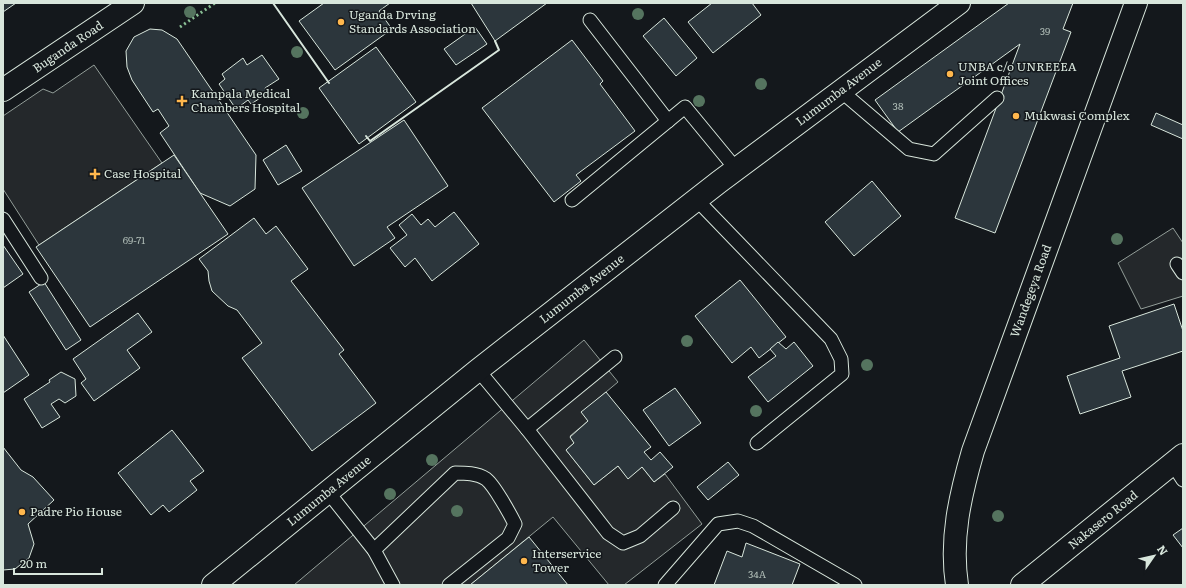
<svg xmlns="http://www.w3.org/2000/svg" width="1186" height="588" viewBox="0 0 1186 588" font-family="Literata,serif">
  <rect width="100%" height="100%" fill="#14181c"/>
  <g fill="#24282b" stroke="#939e99">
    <polygon points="94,65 162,163 39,245 3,189 3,116 43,89 53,93"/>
    <polygon points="1173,228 1183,243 1183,296 1141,309 1118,263"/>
    <polygon points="584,340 618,382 582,412 588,421 570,436 574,443 566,450 594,485 618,466 628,478 642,467 654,482 665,474 702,524 624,585 609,585 553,517 470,585 294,585"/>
  </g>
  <g fill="#2c363c" stroke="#d8e6dc">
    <polygon points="3,3 16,3 3,12"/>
    <polygon points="324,3 390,3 379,11 392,29 335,70 299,21"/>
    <polygon points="471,3 547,3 495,41"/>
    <polygon points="712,3 752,3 761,15 713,53 688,22"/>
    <polygon points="1009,3 1073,3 1063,29 1071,32 995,233 955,218 1020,44 898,132 875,100"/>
    <polygon points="664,18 697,58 676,76 643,36"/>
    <polygon points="475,27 487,44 456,65 444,49"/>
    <polygon points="150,29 162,30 177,39 256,155 255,189 230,206 200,193 160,133 169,126 158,109 153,112 132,80 127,67 126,51 134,37"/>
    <polygon points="572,40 603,81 600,84 635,131 576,175 581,181 554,202 482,108"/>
    <polygon points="376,47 416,102 359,144 319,88"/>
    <polygon points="262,55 279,79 265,88 268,93 251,104 248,100 236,109 219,84 225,79 222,74 243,58 247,65"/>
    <polygon points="1156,113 1183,125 1183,139 1151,125"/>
    <polygon points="404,120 448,186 387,227 395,238 354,266 302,188"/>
    <polygon points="286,145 302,171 278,185 263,160"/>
    <polygon points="174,155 228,234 90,327 36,247"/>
    <polygon points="872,181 901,216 854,256 825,222"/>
    <polygon points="454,212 479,244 432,281 415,258 405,267 390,248 407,235 399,225 412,214 421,225 428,219 435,227"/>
    <polygon points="254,218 266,234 276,226 308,269 291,281 344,350 339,354 376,403 312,451 242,358 262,343 237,310 228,306 212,291 209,281 208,271 199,259"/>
    <polygon points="3,245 23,274 3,288"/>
    <polygon points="740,280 786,337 759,358 751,347 732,363 695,316"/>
    <polygon points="44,282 81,340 66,350 29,292"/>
    <polygon points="1174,304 1183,331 1183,351 1122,371 1131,397 1080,414 1067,376 1120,358 1109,326"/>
    <polygon points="138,313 152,332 127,350 140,368 94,401 81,383 86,379 73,359"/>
    <polygon points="3,335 29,375 3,393"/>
    <polygon points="778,342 786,349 794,342 813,366 768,402 748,377 776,356 770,349"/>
    <polygon points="61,372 75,379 76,396 65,403 59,399 51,404 60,417 42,428 24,399 50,382 49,380"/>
    <polygon points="675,388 701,423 669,446 643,410"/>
    <polygon points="606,392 651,447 644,452 651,460 660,452 673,467 654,482 642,467 628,479 618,466 594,485 566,450 574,443 570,437 588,421 581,412"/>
    <polygon points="172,430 204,471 190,481 197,490 169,512 163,505 151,515 118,473"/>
    <polygon points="3,447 21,470 33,477 54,500 28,524 34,544 29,558 15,569 3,570"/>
    <polygon points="728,462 739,475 708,500 697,487"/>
    <polygon points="1183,528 1183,548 1173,535"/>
    <polygon points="529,537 568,585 470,585"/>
    <polygon points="746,543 800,564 792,585 714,585 727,551 742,557"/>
  </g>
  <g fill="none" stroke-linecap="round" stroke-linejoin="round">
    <defs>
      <g id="service">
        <polyline points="590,20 668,121"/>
        <polyline points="841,91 909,149 934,154 997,98"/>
        <polyline points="696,199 831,339 841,359 842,374 757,443"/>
        <polyline points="572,200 685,107 736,169"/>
        <polyline points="3,219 41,278"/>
        <polyline points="1177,264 1183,273"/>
        <polyline points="478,370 527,429 608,533 623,543 640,536 673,508"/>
        <polyline points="527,429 615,357"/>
        <polyline points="1172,463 1183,480"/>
        <polyline points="328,492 374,550 393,585"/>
        <path d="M374 550 455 473C465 473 477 473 486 479 494 485 510 514 515 524L508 538 449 585"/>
        <polyline points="665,585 718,524 738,521 753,526 855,585"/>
      </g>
      <g id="tertiary">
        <path d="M957 585C950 539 960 496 973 451L1136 3"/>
        <polyline points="1022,585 1183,455"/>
      </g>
      <g id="secondary">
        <polyline points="3,90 133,3"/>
        <polyline points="213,585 478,370 719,182 959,3"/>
      </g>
    </defs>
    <use href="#service" stroke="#d8e6dc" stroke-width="15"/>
    <use href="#tertiary" stroke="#d8e6dc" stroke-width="24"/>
    <use href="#secondary" stroke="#d8e6dc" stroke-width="24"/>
    <use href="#service" stroke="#14181c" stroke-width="13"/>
    <use href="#tertiary" stroke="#14181c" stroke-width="22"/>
    <use href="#secondary" stroke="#14181c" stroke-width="22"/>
    <polyline stroke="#8ac095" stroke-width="3" stroke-dasharray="2 3" stroke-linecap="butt" points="180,27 215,3"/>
    <g stroke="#d8e6dc" stroke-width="2">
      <polyline points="273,3 329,83"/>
      <polyline points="366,136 370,141 499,50 495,41"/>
    </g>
  </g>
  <g fill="#55745f">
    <circle cx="190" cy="12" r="6"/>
    <circle cx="638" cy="14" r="6"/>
    <circle cx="297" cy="52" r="6"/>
    <circle cx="761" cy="84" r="6"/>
    <circle cx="699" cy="101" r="6"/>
    <circle cx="303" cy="113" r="6"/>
    <circle cx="1117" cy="239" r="6"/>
    <circle cx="687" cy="341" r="6"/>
    <circle cx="867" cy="365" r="6"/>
    <circle cx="756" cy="411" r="6"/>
    <circle cx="432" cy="460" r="6"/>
    <circle cx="390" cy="494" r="6"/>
    <circle cx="457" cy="511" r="6"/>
    <circle cx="998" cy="516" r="6"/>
  </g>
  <g fill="#ffb74d" stroke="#14181c" stroke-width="1.5">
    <circle cx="341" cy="22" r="4"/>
    <circle cx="950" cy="74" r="4"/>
    <path d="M180 95h4v4h4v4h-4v4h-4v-4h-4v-4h4z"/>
    <circle cx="1016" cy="116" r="4"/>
    <path d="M93 168h4v4h4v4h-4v4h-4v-4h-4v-4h4z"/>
    <circle cx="22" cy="512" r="4"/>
    <circle cx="524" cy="561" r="4"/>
  </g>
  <g text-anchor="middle" stroke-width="3" stroke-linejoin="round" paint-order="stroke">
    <g font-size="10" fill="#adbab4">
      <text x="1045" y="35">39</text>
      <text x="898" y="110">38</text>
      <text x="134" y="244">69-71</text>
      <text x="757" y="578">34A</text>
    </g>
    <g font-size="12" fill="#d8e6dc" stroke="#14181c" text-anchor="start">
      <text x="349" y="19">Uganda Drving<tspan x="349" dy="14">Standards Association</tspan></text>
      <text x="958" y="71">UNBA c/o UNREEEA<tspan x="958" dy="14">Joint Offices</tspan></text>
      <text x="191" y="98">Kampala Medical<tspan x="191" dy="14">Chambers Hospital</tspan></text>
      <text x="1024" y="120">Mukwasi Complex</text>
      <text x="104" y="178">Case Hospital</text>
      <text x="30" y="516">Padre Pio House</text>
      <text x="532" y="558">Interservice<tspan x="532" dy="14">Tower</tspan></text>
    </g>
    <g font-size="12" fill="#d8e6dc" stroke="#14181c">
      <text transform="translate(68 47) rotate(-34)" y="4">Buganda Road</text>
      <text transform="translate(839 92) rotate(-37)" y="4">Lumumba Avenue</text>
      <text transform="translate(582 289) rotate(-38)" y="4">Lumumba Avenue</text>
      <text transform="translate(1031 291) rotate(-70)" y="4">Wandegeya Road</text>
      <text transform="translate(329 491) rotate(-39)" y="4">Lumumba Avenue</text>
      <text transform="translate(1103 520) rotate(-39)" y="4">Nakasero Road</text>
    </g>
  </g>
  <rect width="1186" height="588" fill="none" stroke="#d8e6dc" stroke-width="8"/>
  <g transform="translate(1154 556) rotate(56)" stroke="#14181c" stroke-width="3" paint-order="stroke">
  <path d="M0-3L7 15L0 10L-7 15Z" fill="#d8e6dc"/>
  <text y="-6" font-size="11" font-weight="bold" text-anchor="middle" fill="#d8e6dc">N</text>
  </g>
  <path d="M14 568v6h88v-6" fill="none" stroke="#d8e6dc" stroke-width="2"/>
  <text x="20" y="568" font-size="12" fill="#d8e6dc" stroke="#14181c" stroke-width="3" paint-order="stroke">20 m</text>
</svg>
